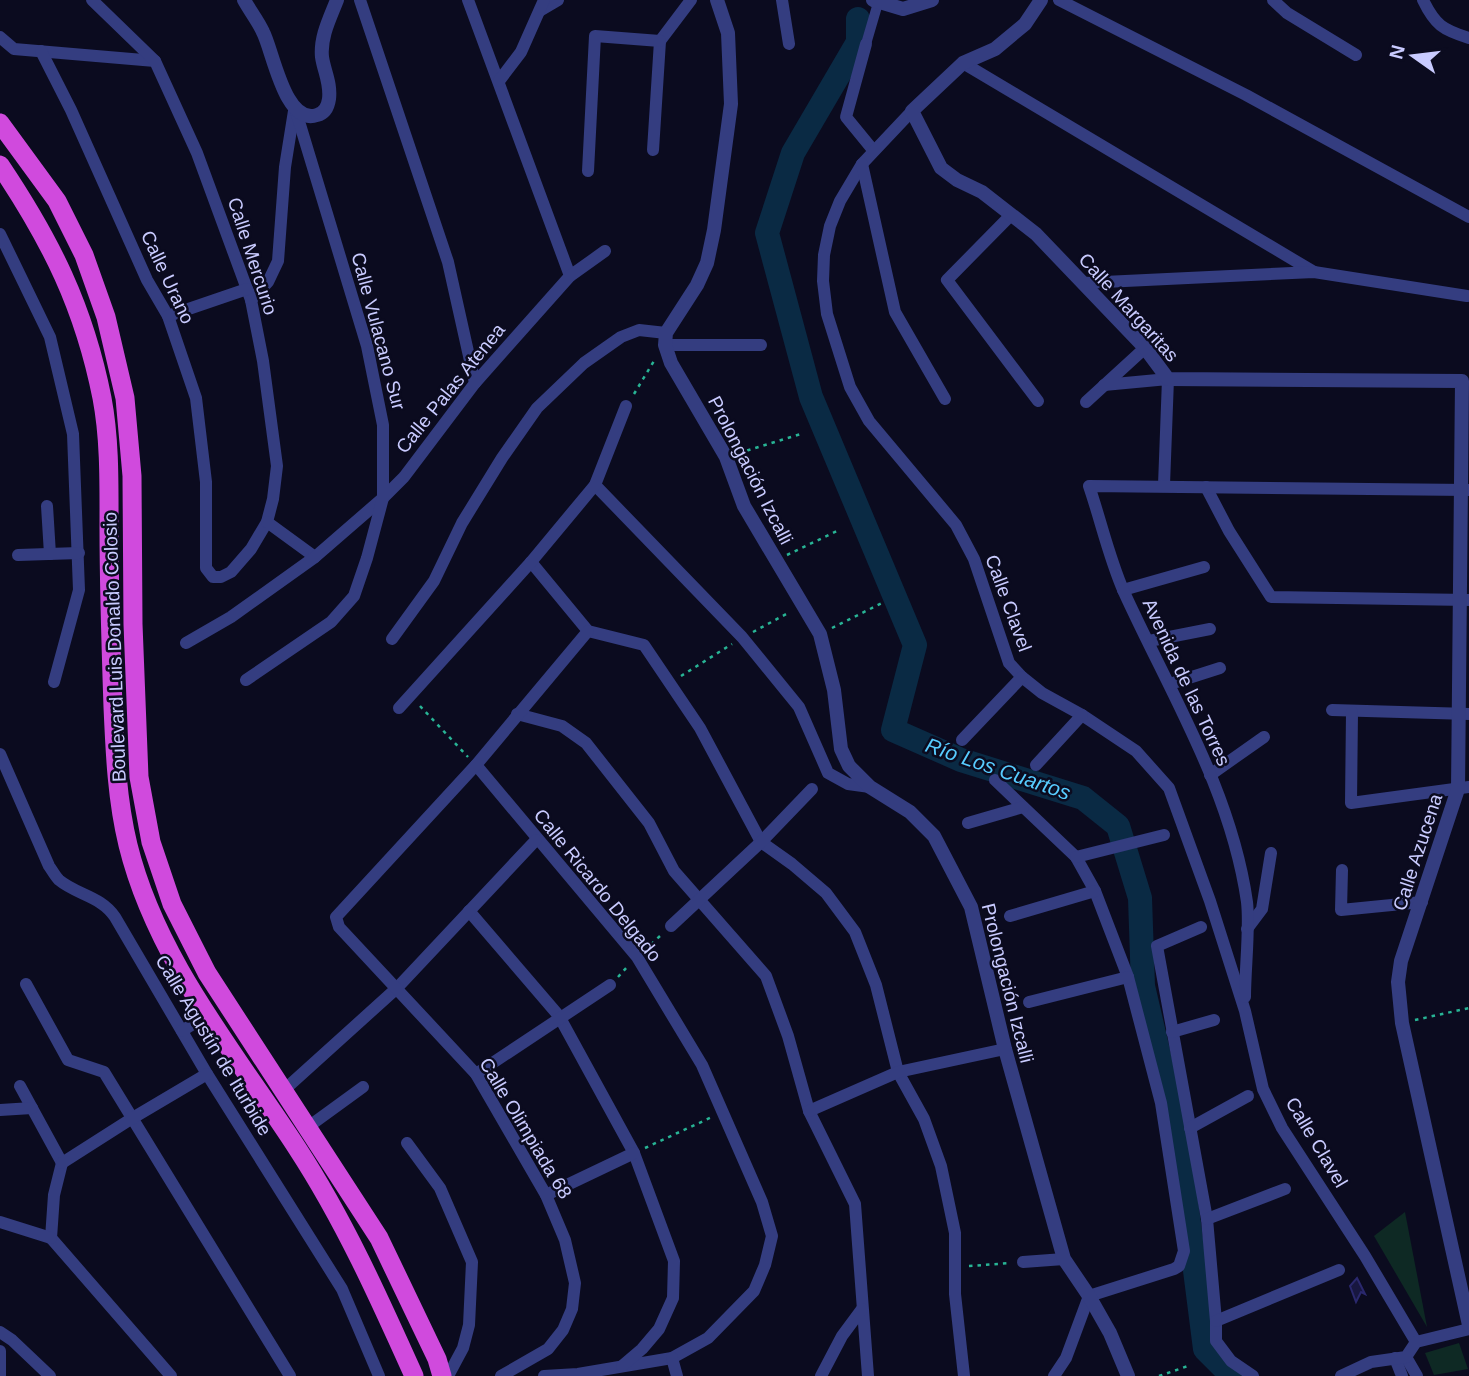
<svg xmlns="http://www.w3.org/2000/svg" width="1469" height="1376" viewBox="0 0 1469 1376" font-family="Arial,sans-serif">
  <rect width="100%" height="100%" fill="#0b0b1f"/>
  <g fill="#0e2924">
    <polygon points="1405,1212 1427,1327 1374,1236"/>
    <polygon points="1459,1343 1468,1369 1434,1375 1425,1353"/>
  </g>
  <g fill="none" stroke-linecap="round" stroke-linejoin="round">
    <polyline stroke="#0a2a44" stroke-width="24" points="858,19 858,42 793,153 767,233 811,397 915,645 893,730 961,760 1083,798 1118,826 1140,898 1143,986 1178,1137 1205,1349 1232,1376"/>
  </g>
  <polygon fill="#181740" stroke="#2a286d" stroke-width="2" points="1357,1278 1365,1294 1361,1292 1356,1302 1350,1286"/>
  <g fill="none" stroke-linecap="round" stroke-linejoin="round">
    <g stroke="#28b495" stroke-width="2.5" stroke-dasharray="3.5 5" stroke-linecap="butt">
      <polyline points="634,394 654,361"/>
      <polyline points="739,453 804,433"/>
      <polyline points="787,555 837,531"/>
      <polyline points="832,628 882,603"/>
      <polyline points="753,632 790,612"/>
      <polyline points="681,676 732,644"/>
      <polyline points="420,706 468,757"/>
      <polyline points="645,950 661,935"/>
      <polyline points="618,977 628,966"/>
      <polyline points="1415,1020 1469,1008"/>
      <polyline points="645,1148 712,1117"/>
      <polyline points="969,1266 1011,1263"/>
      <polyline points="1159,1376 1188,1366"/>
    </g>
    <polyline stroke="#343d80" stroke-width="10" points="866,44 878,3"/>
    <g stroke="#343d80" stroke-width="12">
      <polyline points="360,0 448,262 475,383"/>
      <polyline points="468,0 570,276"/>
      <polyline points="782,0 789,44"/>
      <polyline points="1059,0 1246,95 1469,217"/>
      <polyline points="1273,0 1287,13 1356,55"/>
      <path d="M1423 0C1435 25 1443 30 1469 38"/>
      <polyline points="541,10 558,0"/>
      <polyline points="0,37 14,49 155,61"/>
      <polyline points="660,41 691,0"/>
      <polyline points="866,44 846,117 873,150"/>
      <polyline points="41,51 71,110 147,280 168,316 196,398 206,482 206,568 213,577 221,577 231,572 251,549 267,522 273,499 277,466 263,361 251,300 197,153 155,61 92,0"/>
      <polyline points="963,63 1314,272"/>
      <polyline points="499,81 521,52 544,0"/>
      <polyline points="912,111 862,164 840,201 830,226 824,255 823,281 827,314 850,387 869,421 956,525 974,559 1009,663 1022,677 1042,693 1082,715 1136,751 1169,788 1210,901 1245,1011 1263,1089 1282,1128 1365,1256 1416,1342"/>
      <polyline points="653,150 660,41"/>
      <polyline points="862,164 895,312 945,399"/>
      <polyline points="588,171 595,36 660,41"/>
      <polyline points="1011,215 947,280 1038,401"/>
      <polyline points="0,234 50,337 73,434 79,590 54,682"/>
      <polyline points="1083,283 1314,272 1467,296"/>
      <polyline points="251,300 268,282 278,261 285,167 294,111"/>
      <polyline points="168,316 247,289"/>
      <polyline points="665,345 761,345"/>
      <polyline points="1104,385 1168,379 1164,485"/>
      <polyline points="1086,402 1145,348"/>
      <polyline points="595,485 742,637 799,707 828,773 848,784 870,787"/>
      <polyline points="1206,487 1229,531 1271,597 1469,600"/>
      <polyline points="47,506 50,554"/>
      <polyline points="267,522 315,557"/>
      <polyline points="18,555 79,553"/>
      <polyline points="531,562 588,631 644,645 700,728 761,842 792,864 826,893 855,932 876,985 898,1072 924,1119 941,1166 955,1233 955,1294 964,1376"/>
      <polyline points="1123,590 1204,567"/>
      <polyline points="392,639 434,581 462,523 502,458 537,408 584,363 621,337 639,330 666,333"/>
      <polyline points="1149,641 1210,629"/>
      <polyline points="186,643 231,617 315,557 383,498 404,477 475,383 570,276 605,251"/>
      <polyline points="246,680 331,622 354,596 367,558 383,498 383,425 367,346 295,108"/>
      <polyline points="1170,684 1220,668"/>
      <polyline points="399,708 531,562 595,485 626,406"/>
      <polyline points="1332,710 1469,714"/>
      <polyline points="1352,712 1351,803 1469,787"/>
      <polyline points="517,714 562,726 586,743 649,823 674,871 766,976 788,1036 809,1111 855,1204 868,1376"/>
      <polyline points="962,740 1022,677"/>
      <path d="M0 754 49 866C52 870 55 876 59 880 77 895 101 896 115 917L207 1074 342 1289 379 1376"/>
      <polyline points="476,765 637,957 702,1065 762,1202 772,1236 765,1265 754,1291 708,1338 672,1358 578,1374 544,1376"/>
      <polyline points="1036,765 1082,715"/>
      <polyline points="1210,775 1264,737"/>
      <polyline points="995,780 1076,857 1095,891 1128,977 1161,1103 1184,1251 1179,1266 1174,1269 1089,1296 1066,1358 1054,1376"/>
      <polyline points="968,823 1023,807"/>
      <polyline points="1076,857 1164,835"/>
      <polyline points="1342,870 1341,910 1422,902"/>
      <polyline points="469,911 559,1016 634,1153 674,1261 673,1298 659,1329 642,1349 622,1366"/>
      <polyline points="1010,916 1095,891"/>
      <polyline points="671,926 761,842 812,789"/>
      <polyline points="1201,927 1157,946 1207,1219 1216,1321 1216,1341 1231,1361 1253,1376"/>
      <polyline points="1247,929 1262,909 1271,853"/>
      <polyline points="26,984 68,1060 104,1072 290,1376"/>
      <path d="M1245 997C1245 969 1250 928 1247 902 1231 790 1170 693 1124 592 1109 558 1101 521 1089 486L1469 490"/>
      <polyline points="1029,1002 1128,977"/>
      <polyline points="182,1031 207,1015"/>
      <polyline points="1172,1032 1214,1020"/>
      <polyline points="476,1074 610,985"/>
      <polyline points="20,1086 62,1163"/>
      <polyline points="283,1091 397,988 536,840"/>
      <polyline points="0,1110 32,1108"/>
      <polyline points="809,1111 898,1072 1005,1049"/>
      <polyline points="308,1127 363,1087"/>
      <polyline points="1190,1128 1248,1096"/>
      <polyline points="407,1143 440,1188 472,1262 469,1325 463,1348 448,1376"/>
      <polyline points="62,1163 54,1195 51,1238 171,1376"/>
      <polyline points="62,1163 131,1119 207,1074"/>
      <polyline points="546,1195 634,1153"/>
      <polyline points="1207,1219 1285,1189"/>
      <polyline points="0,1222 51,1238"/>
      <polyline points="1023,1262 1064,1259"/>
      <polyline points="1216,1321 1339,1270"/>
      <polyline points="0,1332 12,1340 50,1376"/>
      <polyline points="0,1351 0,1375"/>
      <polyline points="1406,1357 1417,1376"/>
      <polyline points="672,1358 677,1376"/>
      <polyline points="1395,1358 1402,1376"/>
      <polyline points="501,1376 548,1349 563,1330 572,1309 575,1283 565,1240 546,1195 476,1074 339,927 336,917 476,765 588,631"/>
      <polyline points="821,1376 842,1336 862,1309"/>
      <polyline points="1341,1376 1371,1362 1406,1357 1416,1342 1469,1329"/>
    </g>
    <g stroke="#343d80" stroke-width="14">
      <path d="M244 0C250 11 258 21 263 32 273 51 285 126 317 115 325 113 328 106 329 99 331 83 324 71 322 57 320 37 330 18 337 0"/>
      <polyline points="717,0 728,33 731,104 714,230 707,263 697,285 666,333 665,345 671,363 726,457 744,506 820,634 834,690 841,749 849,766 870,787 910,812 934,836 971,907 1005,1049 1064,1259 1089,1296 1110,1333 1128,1376"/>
      <polyline points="873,0 903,9 932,0"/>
      <polyline points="1041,0 1025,24 995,49 963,63 912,111 941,168 957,180 982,192 1036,234 1145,348 1168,379 1462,381 1458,789 1401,961 1398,982 1402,1023 1469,1325"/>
    </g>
    <g stroke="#d04add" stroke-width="19">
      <polyline points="0,123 57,201 84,255 106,317 125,398 132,476 133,624 139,777 151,842 172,904 207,973 379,1238 437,1359 442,1376"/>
      <path d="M0 165C51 241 84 307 102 398 110 440 109 486 109 529 109 589 111 648 113 707 115 753 117 800 128 845 156 959 234 1051 297 1148 344 1220 379 1298 414 1376"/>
    </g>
  </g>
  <g text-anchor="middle" stroke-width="5" stroke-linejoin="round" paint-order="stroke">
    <g font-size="19" fill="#c9cbff" stroke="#0b0b1f">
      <text transform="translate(253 256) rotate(72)" y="7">Calle Mercurio</text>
      <text transform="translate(168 277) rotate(65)" y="7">Calle Urano</text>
      <text transform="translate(1129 307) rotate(48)" y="7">Calle Margaritas</text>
      <text transform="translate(379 331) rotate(75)" y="7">Calle Vulacano Sur</text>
      <text transform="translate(450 388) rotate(-51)" y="7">Calle Palas Atenea</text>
      <text transform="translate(751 470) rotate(63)" y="7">Prolongación Izcalli</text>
      <text transform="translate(1009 603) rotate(70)" y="7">Calle Clavel</text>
      <text transform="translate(114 647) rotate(-92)" y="7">Boulevard Luis Donaldo Colosio</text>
      <text transform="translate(1187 682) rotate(65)" y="7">Avenida de las Torres</text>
      <text transform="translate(1417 852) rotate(-72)" y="7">Calle Azucena</text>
      <text transform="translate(598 885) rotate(51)" y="7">Calle Ricardo Delgado</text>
      <text transform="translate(1008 983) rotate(76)" y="7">Prolongación Izcalli</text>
      <text transform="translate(214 1045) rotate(59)" y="7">Calle Agustín de Iturbide</text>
      <text transform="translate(526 1128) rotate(59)" y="7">Calle Olimpiada 68</text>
      <text transform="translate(1317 1142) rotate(59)" y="7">Calle Clavel</text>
    </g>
    <g font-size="21" font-style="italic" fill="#57ccff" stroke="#0b0b1f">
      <text transform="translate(998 769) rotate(19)" y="7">Río Los Cuartos</text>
    </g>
  </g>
  <g transform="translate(1413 56) rotate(284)" stroke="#0b0b1f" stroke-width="5" paint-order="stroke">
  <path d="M0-5L12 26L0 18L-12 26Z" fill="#c9cbff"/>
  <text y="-10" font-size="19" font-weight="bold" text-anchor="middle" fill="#c9cbff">N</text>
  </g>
</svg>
